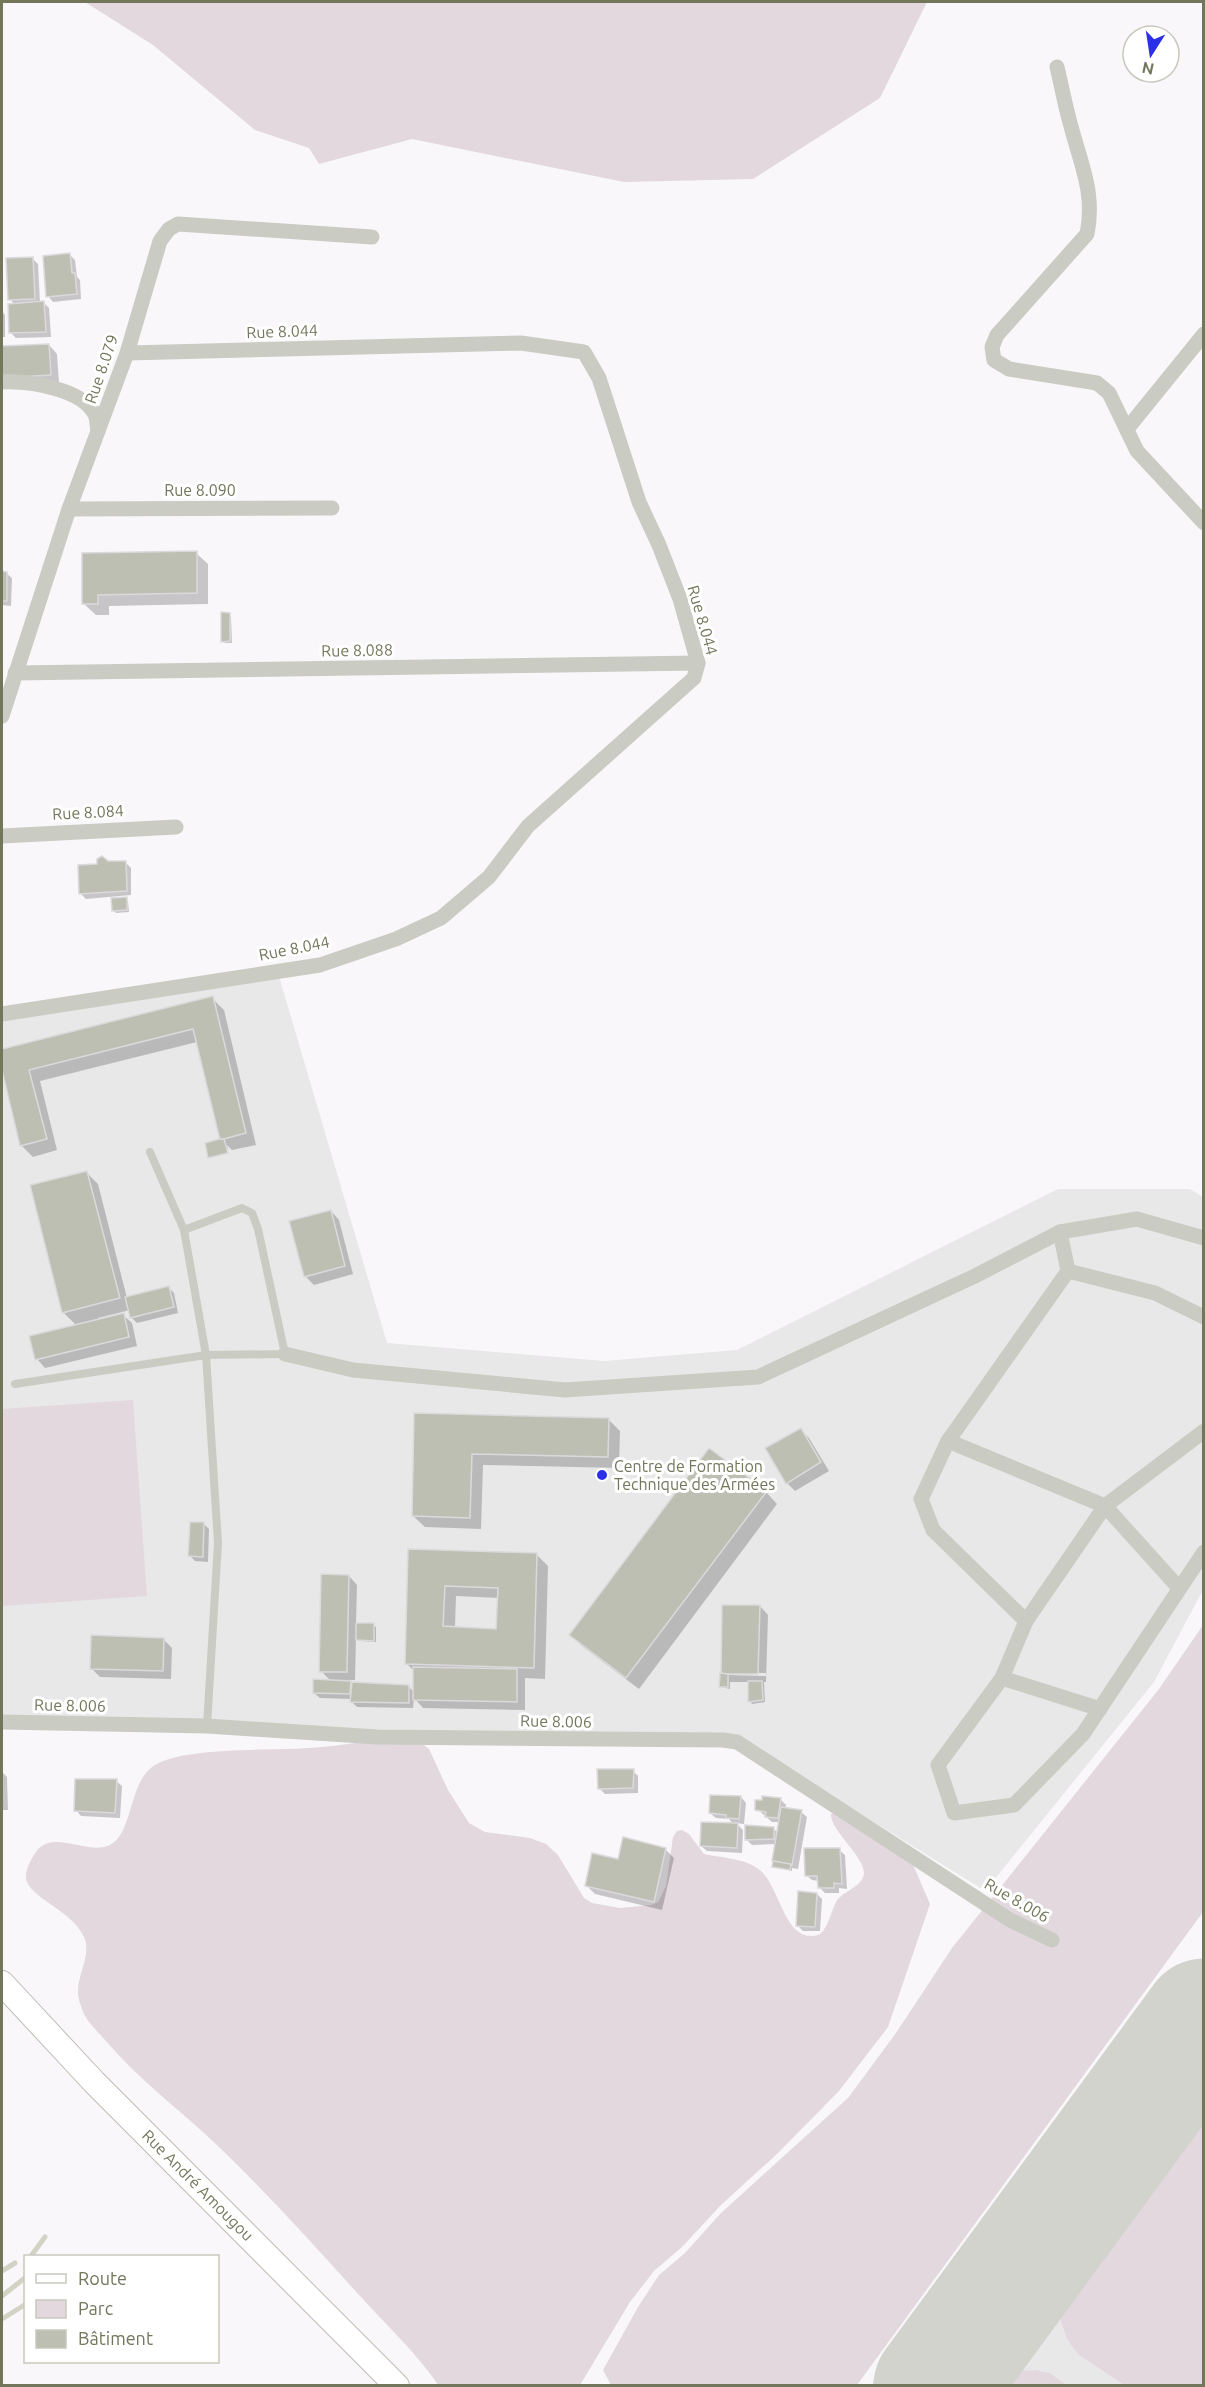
<svg xmlns="http://www.w3.org/2000/svg" width="1205" height="2387" viewBox="0 0 1205 2387" font-family="Ubuntu,sans-serif">
  <rect width="100%" height="100%" fill="#f9f7fa"/>
  <g fill="#e9e8e8">
    <polygon points="278,973 387,1343 604,1361 737,1350 1058,1189 1190,1189 1203,1197 1203,1590 1154,1682 985,1891 737,1737 380,1732 2,1719 2,1021"/>
    <polygon points="1059,2315 1066,2337 1079,2355 1124,2385 1066,2385 1043,2371 1019,2371"/>
  </g>
  <g fill="#e2d8de">
    <polygon points="85,2 927,2 880,98 753,179 624,182 412,139 319,164 309,148 255,130 153,45"/>
    <polygon points="133,1400 147,1596 2,1606 2,1409"/>
    <polygon points="1203,1625 1203,1912 857,2385 611,2385 603,2370 638,2307 659,2275 685,2253 721,2213 848,2098 896,2033 952,1948 1159,1689"/>
    <path d="M363 1742 424 1745 429 1749 448 1790 469 1823 485 1832 530 1838 546 1844 558 1855 584 1898 592 1903 620 1908 651 1905 658 1902 666 1886 673 1837 677 1831 682 1830 689 1834 704 1854C721 1858 747 1858 761 1871 779 1887 784 1936 811 1936 816 1936 820 1935 823 1931 829 1923 832 1910 836 1902 842 1891 863 1887 864 1873 864 1856 830 1830 831 1814L839 1811 908 1853 930 1904 888 2027 839 2091 777 2154 721 2205 682 2247 654 2271 630 2302 580 2385 439 2386C415 2351 387 2326 360 2296 313 2244 267 2193 217 2145 180 2110 138 2079 105 2040 98 2032 89 2024 84 2014 82 2009 78 1999 78 1993 77 1974 93 1954 83 1935 71 1911 35 1900 27 1882 23 1873 31 1859 36 1852 53 1827 92 1859 113 1843 132 1830 130 1783 152 1767 179 1746 273 1751 309 1748 327 1747 345 1744 363 1742Z"/>
    <polygon points="1203,2111 1203,2384 1124,2385 1079,2355 1071,2345 1066,2337 1059,2315 1065,2300"/>
    <polygon points="1036,2370 1050,2373 1066,2385 1012,2385 1019,2371"/>
  </g>
  <g fill="#0003" fill-rule="evenodd">
    <polygon points="70,255 75,260 77,277 80,280 81,299 53,302 48,296"/>
    <polygon points="32,258 38,264 40,303 44,303 49,308 51,337 16,338 11,333 15,305 10,299"/>
    <polygon points="2,311 5,315 5,337 2,337"/>
    <polygon points="49,345 57,354 59,383 2,384 2,348"/>
    <polygon points="196,553 208,564 208,604 109,606 109,615 96,615 84,604 83,554"/>
    <polygon points="2,573 6,573 12,578 11,606 2,605"/>
    <polygon points="229,614 231,617 232,643 225,643 223,641"/>
    <polygon points="107,862 126,863 131,868 131,895 86,899 80,893 99,866"/>
    <polygon points="126,899 128,901 129,912 116,913 113,910"/>
    <polygon points="212,998 224,1010 256,1145 232,1150 227,1145 228,1151 210,1156 221,1141 197,1042 40,1081 57,1150 33,1157 21,1145 2,1064 2,1050"/>
    <polygon points="87,1173 98,1184 127,1298 169,1288 174,1293 178,1313 137,1323 131,1317 130,1310 98,1318 98,1321 123,1315 132,1323 137,1346 45,1368 37,1359 77,1326 63,1312"/>
    <polygon points="331,1211 339,1220 353,1274 314,1285 305,1276"/>
    <polygon points="416,1415 609,1420 620,1431 619,1468 483,1465 481,1529 425,1527 413,1516"/>
    <polygon points="800,1429 809,1438 829,1471 795,1491 787,1483"/>
    <polygon points="766,1492 777,1504 639,1689 582,1646 571,1634"/>
    <polygon points="204,1524 209,1529 208,1562 195,1561 190,1556"/>
    <path d="M410 1551 536 1554 548 1566 545 1679 525 1678V1710L423 1708 414 1698 413 1708 357 1707 352 1702V1699L320 1698 314 1693 331 1681 321 1671 349 1576 357 1585 356 1624 373 1625 376 1627V1642L360 1641 356 1637 355 1680H348L352 1684 408 1686 414 1692 415 1672 407 1664ZM456 1596 499 1598 498 1630 455 1628Z"/>
    <path d="M760 1606 768 1615 766 1682H764L765 1702 752 1704 750 1701 749 1682H730V1689L721 1687ZM729 1672 766 1673V1676L729 1675Z"/>
    <polygon points="163,1639 172,1648 171,1679 100,1677 91,1668"/>
    <polygon points="633,1771 638,1776 638,1793 605,1794 600,1789"/>
    <polygon points="2,1772 7,1777 8,1810 2,1810"/>
    <polygon points="116,1781 122,1786 120,1818 81,1816 76,1810"/>
    <polygon points="741,1797 746,1803 744,1824 736,1823 743,1830 742,1853 707,1851 701,1846 734,1825 729,1819 716,1818 710,1813"/>
    <polygon points="780,1799 786,1805 785,1809 801,1812 807,1817 798,1869 792,1868 792,1871 773,1866 777,1844 752,1845 747,1840 774,1829 778,1833 780,1822 772,1822 757,1809"/>
    <polygon points="665,1849 674,1858 662,1910 595,1894 587,1886 619,1861"/>
    <polygon points="839,1850 845,1855 847,1889 839,1888 839,1893 825,1893 819,1887 819,1881 812,1880 806,1875"/>
    <polygon points="817,1894 822,1899 820,1931 803,1931 797,1925"/>
  </g>
  <g fill="none" stroke-linecap="round" stroke-linejoin="round">
    <g stroke="#d3d3c5" stroke-width="5">
      <polyline points="31,2256 45,2237"/>
      <polyline points="2,2271 15,2263"/>
      <polyline points="2,2296 26,2277"/>
      <polyline points="2,2319 26,2304"/>
    </g>
    <g stroke="#d2d3cd" stroke-width="50">
      <polyline points="898,2386 926,2375 956,2358"/>
      <polyline points="965,2386 970,2350 985,2318"/>
    </g>
    <polyline stroke="#d2d3cd" stroke-width="123" points="935,2386 1204,2020"/>
  </g>
  <g fill="#bebfb3" stroke="#dbd9dc" stroke-width="1.5" fill-rule="evenodd">
    <polygon points="70,253 72,273 75,273 77,294 46,297 43,256"/>
    <polygon points="33,257 35,299 8,300 6,258"/>
    <polygon points="44,301 46,332 9,333 8,304"/>
    <polygon points="49,344 51,375 2,378 2,346"/>
    <polygon points="197,551 197,593 98,595 98,604 82,604 82,553"/>
    <polygon points="2,571 7,572 7,601 2,601"/>
    <polygon points="221,612 230,613 230,641 221,642"/>
    <polygon points="102,856 108,861 126,861 127,891 79,894 78,865 97,864 97,859"/>
    <polygon points="127,897 127,910 112,911 111,898"/>
    <polygon points="213,996 246,1133 220,1140 193,1029 29,1070 47,1139 20,1146 2,1070 2,1049"/>
    <polygon points="219,1139 224,1139 228,1153 208,1158 205,1143"/>
    <polygon points="87,1171 120,1298 62,1313 30,1185"/>
    <polygon points="331,1210 345,1266 304,1277 289,1221"/>
    <polygon points="169,1286 174,1307 130,1318 125,1297"/>
    <polygon points="124,1313 129,1337 35,1360 29,1336"/>
    <polygon points="414,1413 609,1418 608,1457 472,1454 470,1518 412,1516"/>
    <polygon points="801,1428 821,1462 786,1484 765,1448"/>
    <polygon points="709,1448 767,1491 626,1678 569,1635"/>
    <polygon points="190,1522 204,1522 203,1557 188,1556"/>
    <path d="M408 1549 537 1553 534 1668 405 1664ZM445 1586 498 1588 496 1629 443 1626Z"/>
    <polygon points="321,1574 349,1575 347,1672 319,1672"/>
    <polygon points="722,1605 760,1605 758,1674 721,1674"/>
    <polygon points="356,1623 374,1623 374,1641 356,1640"/>
    <polygon points="91,1635 164,1638 163,1671 90,1669"/>
    <polygon points="413,1667 517,1669 517,1702 413,1700"/>
    <polygon points="720,1673 728,1674 728,1687 719,1687"/>
    <polygon points="313,1679 351,1681 350,1694 313,1693"/>
    <polygon points="748,1681 762,1681 763,1700 748,1702"/>
    <polygon points="352,1682 409,1685 409,1703 350,1702"/>
    <polygon points="597,1769 634,1769 633,1788 598,1789"/>
    <polygon points="75,1779 117,1779 115,1813 74,1811"/>
    <polygon points="710,1795 741,1796 739,1819 726,1818 726,1815 709,1813"/>
    <polygon points="762,1796 781,1798 778,1818 765,1817 766,1812 755,1810 755,1800 762,1800"/>
    <polygon points="781,1807 802,1810 792,1865 772,1861"/>
    <polygon points="701,1822 738,1823 737,1848 700,1846"/>
    <polygon points="745,1825 774,1827 774,1839 745,1840"/>
    <polygon points="623,1837 666,1848 654,1902 585,1886 592,1853 618,1859"/>
    <polygon points="804,1848 840,1848 842,1884 834,1883 834,1888 818,1888 817,1876 805,1876"/>
    <polygon points="773,1861 791,1864 790,1870 772,1867"/>
    <polygon points="798,1891 817,1893 815,1927 796,1926"/>
  </g>
  <g fill="none" stroke-linecap="round" stroke-linejoin="round">
    <defs>
      <polyline id="primary" points="2,1983 94,2082 397,2386"/>
    </defs>
    <use href="#primary" stroke="#bcbeb4" stroke-width="26"/>
    <g stroke="#caccc3" stroke-width="8">
      <polyline points="150,1152 184,1230 206,1355 218,1543 207,1726"/>
      <polyline points="15,1384 206,1355 285,1354 258,1229 252,1213 242,1208 184,1230"/>
    </g>
    <g stroke="#caccc3" stroke-width="15">
      <path d="M1057 67C1062 88 1066 110 1072 130 1082 167 1095 195 1087 234L997 335 992 347 994 360 1009 369 1097 383 1109 393 1137 451 1204 523"/>
      <path d="M2 382C27 381 85 388 96 417 97 421 97 427 98 431"/>
      <polyline points="1127,429 1204,334"/>
      <polyline points="69,509 332,508"/>
      <polyline points="15,673 698,663"/>
      <polyline points="2,716 69,509 127,353 160,241 169,229 178,224 372,237"/>
      <polyline points="2,836 176,827"/>
      <polyline points="2,1014 320,965 396,939 441,918 489,877 528,826 694,678 698,663 680,599 659,545 639,502 599,378 584,352 521,343 127,353"/>
      <polyline points="1204,1238 1137,1219 1060,1232 1068,1271 948,1441 921,1499 933,1530 1026,1621 1002,1678 938,1765 954,1813 1014,1805 1083,1734 1204,1552"/>
      <polyline points="1068,1271 1155,1293 1204,1317"/>
      <polyline points="285,1354 353,1370 565,1390 758,1377 975,1276 1060,1232"/>
      <polyline points="948,1441 1105,1506 1179,1588"/>
      <polyline points="1026,1621 1105,1506 1204,1431"/>
      <polyline points="1002,1678 1100,1709"/>
      <polyline points="2,1722 207,1726 377,1737 723,1740 737,1742 1010,1920 1052,1940"/>
    </g>
    <use href="#primary" stroke="#fff" stroke-width="24"/>
  </g>
  <circle fill="#2b2fe6" stroke="#fff" stroke-width="2" cx="602" cy="1475" r="6"/>
  <g text-anchor="middle" stroke-width="6" stroke-linejoin="round" paint-order="stroke">
    <g font-size="16" fill="#72775b" stroke="#fff">
      <text transform="translate(282 331) rotate(-2)" y="6">Rue 8.044</text>
      <text transform="translate(101 369) rotate(-71)" y="6">Rue 8.079</text>
      <text x="200" y="496">Rue 8.090</text>
      <text transform="translate(703 620) rotate(74)" y="6">Rue 8.044</text>
      <text transform="translate(357 650) rotate(-1)" y="6">Rue 8.088</text>
      <text transform="translate(88 812) rotate(-3)" y="6">Rue 8.084</text>
      <text transform="translate(294 948) rotate(-11)" y="6">Rue 8.044</text>
      <text transform="translate(70 1705) rotate(1)" y="6">Rue 8.006</text>
      <text transform="translate(556 1721) rotate(1)" y="6">Rue 8.006</text>
      <text transform="translate(1017 1900) rotate(30)" y="6">Rue 8.006</text>
      <text transform="translate(198 2185) rotate(45)" y="6">Rue André Amougou</text>
    </g>
    <g font-size="16" fill="#72775b" stroke="#fff" text-anchor="start">
      <text x="614" y="1472">Centre de Formation<tspan x="614" dy="18">Technique des Armées</tspan></text>
    </g>
  </g>
  <rect width="1205" height="2387" fill="none" stroke="#72775b" stroke-width="6"/>
  <rect x="24" y="2255" width="195" height="108" fill="#ffffff" stroke="#c7c9bd" stroke-width="1.5"/>
  <rect x="36" y="2274" width="30" height="9" fill="#ffffff" stroke="#c7c9bd" stroke-width="1.5"/>
  <text x="78" y="2285" font-size="18" fill="#72775b">Route</text>
  <rect x="36" y="2300" width="30" height="18" fill="#e2d8de" stroke="#c7c9bd" stroke-width="1.5"/>
  <text x="78" y="2315" font-size="18" fill="#72775b">Parc</text>
  <rect x="36" y="2330" width="30" height="18" fill="#bebfb3" stroke="#c7c9bd" stroke-width="1.5"/>
  <text x="78" y="2345" font-size="18" fill="#72775b">Bâtiment</text>
  <g transform="translate(1151 54) rotate(192)"><circle r="28" fill="#ffffff" stroke="#c7c9bd" stroke-width="1.5"/>
  <path d="M0-4.5L10 22L0 15L-10 22Z" fill="#2b2fe6"/>
  <text y="-9" font-size="16" font-weight="bold" text-anchor="middle" fill="#72775b">N</text>
  </g>
</svg>
